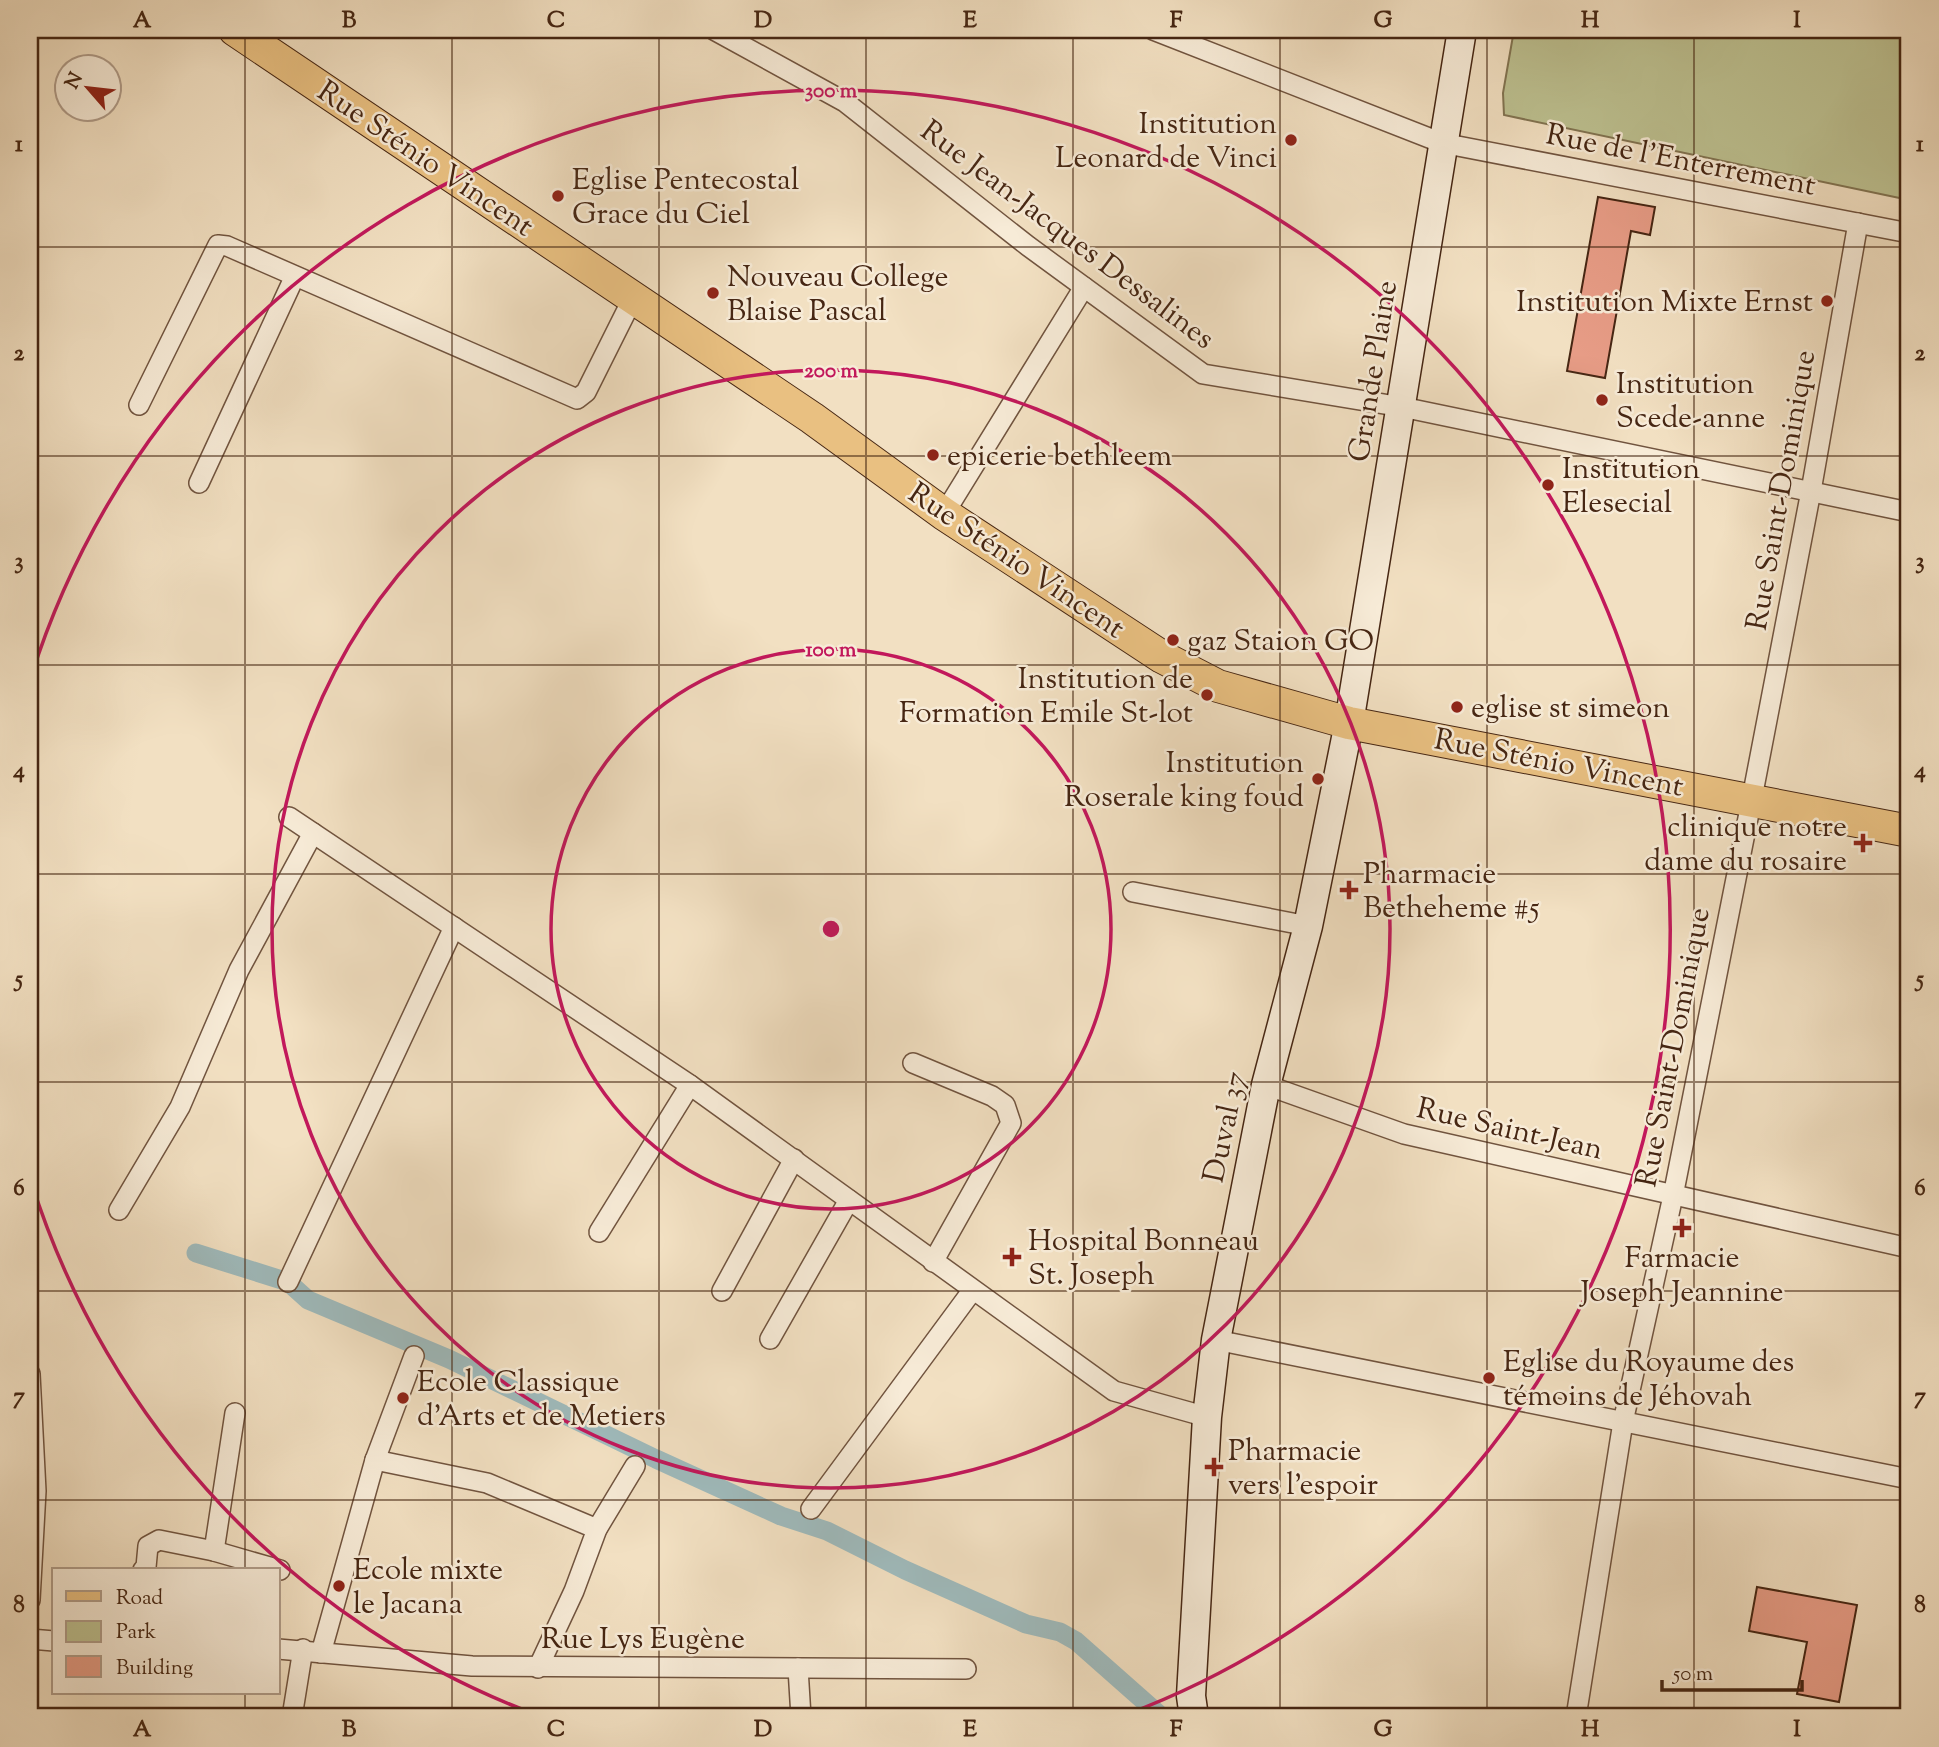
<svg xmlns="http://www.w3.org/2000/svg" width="1939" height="1747" viewBox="0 0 1939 1747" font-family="'Sorts Mill Goudy',serif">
  <rect width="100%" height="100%" fill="#f2e0c2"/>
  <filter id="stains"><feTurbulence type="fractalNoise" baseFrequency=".00286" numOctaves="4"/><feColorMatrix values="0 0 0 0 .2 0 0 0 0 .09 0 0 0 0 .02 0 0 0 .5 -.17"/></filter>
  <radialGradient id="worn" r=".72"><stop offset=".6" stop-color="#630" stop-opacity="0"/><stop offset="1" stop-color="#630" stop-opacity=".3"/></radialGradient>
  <polygon fill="#bdc191" stroke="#827452" stroke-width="2" points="1514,30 1909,30 1909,200 1504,115 1503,93"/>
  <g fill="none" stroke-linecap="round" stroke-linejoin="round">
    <polyline stroke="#9fbbbd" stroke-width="19" points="196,1253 288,1282 308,1300 449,1359 656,1459 781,1516 827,1531 905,1570 1026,1624 1060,1632 1076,1641 1162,1717"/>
  </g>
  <g fill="#e79c86" stroke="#462613" stroke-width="2">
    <polygon points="1598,197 1655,207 1650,235 1631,231 1605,378 1567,371"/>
    <polygon points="1757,1587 1857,1605 1839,1702 1797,1694 1807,1642 1749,1631"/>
  </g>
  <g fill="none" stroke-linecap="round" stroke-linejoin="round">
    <defs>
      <g id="street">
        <polyline points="714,30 845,102 1028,246 1203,374 1402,407 1909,512"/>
        <polyline points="1153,30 1442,143 1909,233"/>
        <polyline points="139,405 218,245 227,246 577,399 586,392 633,298"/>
        <polyline points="199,483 294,278"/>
        <polyline points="944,514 1084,287"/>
        <polyline points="289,817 690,1085 1114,1391 1207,1417"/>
        <polyline points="1133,892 1308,926"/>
        <polyline points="913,1063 992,1096 1005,1105 1011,1123 933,1262"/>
        <polyline points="1266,1085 1404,1134 1909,1248"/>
        <polyline points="119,1210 180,1107 239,970 313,833"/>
        <polyline points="599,1232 690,1085"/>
        <polyline points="288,1282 454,927"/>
        <polyline points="722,1291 794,1159"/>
        <polyline points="770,1339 849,1200"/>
        <polyline points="1216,1340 1909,1479"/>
        <polyline points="375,1460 487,1483 597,1529"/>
        <polyline points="811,1509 972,1291"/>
        <polyline points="214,1551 235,1413"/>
        <polyline points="143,1570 146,1567 148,1546 159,1540 214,1551 280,1570"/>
        <polyline points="30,1600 36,1491 30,1374"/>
        <polyline points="30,1639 54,1641"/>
        <polyline points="278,1649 472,1666 966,1669"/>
        <polyline points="321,1653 375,1460 414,1356"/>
        <polyline points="538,1668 574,1591 597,1529 635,1466"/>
        <polyline points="798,1668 801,1717"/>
        <polyline points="292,1717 303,1649"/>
        <polyline points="1576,1717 1623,1422 1673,1196 1752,798 1811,491 1858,223"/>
      </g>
      <polyline id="secondary" points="1194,1717 1191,1696 1207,1417 1216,1340 1266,1085 1308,926 1349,723 1462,30"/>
      <polyline id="primary" points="235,30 812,418 944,514 1162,657 1218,686 1349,723 1909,831"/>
    </defs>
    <use href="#street" stroke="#71543f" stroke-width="22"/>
    <use href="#secondary" stroke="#462613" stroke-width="31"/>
    <use href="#primary" stroke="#462613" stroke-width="34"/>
    <use href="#street" stroke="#f7ebd7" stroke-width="19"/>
    <use href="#secondary" stroke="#f7ebd7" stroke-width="28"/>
    <use href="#primary" stroke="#e9c081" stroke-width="32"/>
  </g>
  <path fill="none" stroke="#462613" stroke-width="2" stroke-opacity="0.55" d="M245 30V1570M452 30V1717M659 30V1717M866 30V1717M1073 30V1717M1280 30V1717M1487 30V1717M1694 30V1717M30 247H1909M30 456H1909M30 665H1909M30 874H1909M30 1082H1909M30 1291H1909M30 1500H1909M245 1693V1717"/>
  <g fill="none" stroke="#c2185b" stroke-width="3.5">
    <circle cx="831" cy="929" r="280"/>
    <circle cx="831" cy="929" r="559"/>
    <path d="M537 1715A839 839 0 0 1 31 1181M31 677A839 839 0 1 1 1125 1715"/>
  </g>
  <g fill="#8f2418" stroke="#f7ebd7" stroke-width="2.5">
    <circle cx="1291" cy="140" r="7"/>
    <circle cx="558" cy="196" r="7"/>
    <circle cx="713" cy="293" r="7"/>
    <circle cx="1827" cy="301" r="7"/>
    <circle cx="1602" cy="400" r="7"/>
    <circle cx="933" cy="455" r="7"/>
    <circle cx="1548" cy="485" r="7"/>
    <circle cx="1173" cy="640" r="7"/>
    <circle cx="1207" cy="695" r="7"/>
    <circle cx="1457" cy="707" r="7"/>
    <circle cx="1318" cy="779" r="7"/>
    <path d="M1859.5 832.5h7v7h7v7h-7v7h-7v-7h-7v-7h7z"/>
    <path d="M1345.5 879.5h7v7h7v7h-7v7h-7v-7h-7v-7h7z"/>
    <path d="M1678.5 1217.5h7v7h7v7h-7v7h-7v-7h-7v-7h7z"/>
    <path d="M1008.5 1246.5h7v7h7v7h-7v7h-7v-7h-7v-7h7z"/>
    <circle cx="1489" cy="1378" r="7"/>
    <circle cx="403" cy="1398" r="7"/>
    <path d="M1210.5 1456.5h7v7h7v7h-7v7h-7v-7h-7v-7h7z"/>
    <circle cx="339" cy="1586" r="7"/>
  </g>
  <g text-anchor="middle" stroke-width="5" stroke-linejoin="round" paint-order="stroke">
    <g font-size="30" fill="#462613" stroke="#f7ebd7" text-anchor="start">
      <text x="1277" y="133" text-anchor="end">Institution<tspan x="1277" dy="34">Leonard de Vinci</tspan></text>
      <text x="572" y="189">Eglise Pentecostal<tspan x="572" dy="34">Grace du Ciel</tspan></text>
      <text x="727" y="286">Nouveau College<tspan x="727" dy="34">Blaise Pascal</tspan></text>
      <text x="1813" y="311" text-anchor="end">Institution Mixte Ernst</text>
      <text x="1616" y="393">Institution<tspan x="1616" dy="34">Scede-anne</tspan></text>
      <text x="947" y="465">epicerie bethleem</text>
      <text x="1562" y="478">Institution<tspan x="1562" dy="34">Elesecial</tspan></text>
      <text x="1187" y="650">gaz Staion GO</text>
      <text x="1193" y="688" text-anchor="end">Institution de<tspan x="1193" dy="34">Formation Emile St-lot</tspan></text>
      <text x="1471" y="717">eglise st simeon</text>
      <text x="1304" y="772" text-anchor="end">Institution<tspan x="1304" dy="34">Roserale king foud</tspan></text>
      <text x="1847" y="836" text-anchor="end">clinique notre<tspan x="1847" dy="34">dame du rosaire</tspan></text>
      <text x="1363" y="883">Pharmacie<tspan x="1363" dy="34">Betheheme #5</tspan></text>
      <text x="1028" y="1250">Hospital Bonneau<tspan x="1028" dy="34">St. Joseph</tspan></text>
      <text x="1682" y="1267" text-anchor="middle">Farmacie<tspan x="1682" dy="34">Joseph Jeannine</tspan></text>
      <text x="1503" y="1371">Eglise du Royaume des<tspan x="1503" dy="34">témoins de Jéhovah</tspan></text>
      <text x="417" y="1391">Ecole Classique<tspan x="417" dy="34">d'Arts et de Metiers</tspan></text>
      <text x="1228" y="1460">Pharmacie<tspan x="1228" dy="34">vers l'espoir</tspan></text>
      <text x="353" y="1579">Ecole mixte<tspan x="353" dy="34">le Jacana</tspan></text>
    </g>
    <g font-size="30" fill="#462613" stroke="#f7ebd7">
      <text transform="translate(426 158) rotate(34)" y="10">Rue Sténio Vincent</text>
      <text transform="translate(1681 159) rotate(11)" y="10">Rue de l'Enterrement</text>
      <text transform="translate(1068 234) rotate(37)" y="10">Rue Jean-Jacques Dessalines</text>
      <text transform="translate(1372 371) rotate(-81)" y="10">Grande Plaine</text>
      <text transform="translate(1780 490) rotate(-80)" y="10">Rue Saint-Dominique</text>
      <text transform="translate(1017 560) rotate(34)" y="10">Rue Sténio Vincent</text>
      <text transform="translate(1559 762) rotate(11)" y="10">Rue Sténio Vincent</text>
      <text transform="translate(1672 1047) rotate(-79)" y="10">Rue Saint-Dominique</text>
      <text transform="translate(1224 1127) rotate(-78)" y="10">Duval 37</text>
      <text transform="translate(1510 1128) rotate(13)" y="10">Rue Saint-Jean</text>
      <text x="643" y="1648">Rue Lys Eugène</text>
    </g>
  </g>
  <circle cx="831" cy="929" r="10" fill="#c2185b" stroke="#f7ebd7" stroke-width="3.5"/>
  <g font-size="21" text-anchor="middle" font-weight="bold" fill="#c2185b" stroke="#f7ebd7" stroke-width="5" stroke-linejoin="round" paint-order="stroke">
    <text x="831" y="97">300 m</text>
    <text x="831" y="377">200 m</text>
    <text x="831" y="656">100 m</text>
  </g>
  <rect width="1939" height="1747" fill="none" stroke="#f2e0c2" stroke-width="77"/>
  <rect x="52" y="1568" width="228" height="126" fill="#f7ebd7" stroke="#b09c89" stroke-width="2"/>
  <rect x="66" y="1591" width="35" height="10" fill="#e9c081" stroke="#b09c89" stroke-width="2"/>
  <text x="116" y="1604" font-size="21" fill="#462613">Road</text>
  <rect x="66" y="1621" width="35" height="21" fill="#bdc191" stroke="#b09c89" stroke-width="2"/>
  <text x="116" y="1638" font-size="21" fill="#462613">Park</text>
  <rect x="66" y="1656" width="35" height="21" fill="#e79c86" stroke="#b09c89" stroke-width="2"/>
  <text x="116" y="1674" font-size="21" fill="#462613">Building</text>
  <g transform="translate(88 88) rotate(298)"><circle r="33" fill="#f7ebd7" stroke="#b09c89" stroke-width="2"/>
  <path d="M0-5L12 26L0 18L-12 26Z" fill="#8f2418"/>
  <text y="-10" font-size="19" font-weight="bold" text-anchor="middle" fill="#462613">N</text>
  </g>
  <path d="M1662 1680v10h140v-10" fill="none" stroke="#462613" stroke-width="3.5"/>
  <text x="1673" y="1680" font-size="21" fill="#462613" stroke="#f7ebd7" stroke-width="5" paint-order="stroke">50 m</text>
  <rect x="38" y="38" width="1862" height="1670" fill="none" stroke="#462613" stroke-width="2.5"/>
  <g font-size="23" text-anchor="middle" font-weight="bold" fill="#462613">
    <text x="142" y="27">A</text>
    <text x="349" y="27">B</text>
    <text x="556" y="27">C</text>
    <text x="763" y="27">D</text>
    <text x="970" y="27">E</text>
    <text x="1176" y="27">F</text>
    <text x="1383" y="27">G</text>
    <text x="1590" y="27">H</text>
    <text x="1797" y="27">I</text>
    <text x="19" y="151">1</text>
    <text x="1920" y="151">1</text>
    <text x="19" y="360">2</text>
    <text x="1920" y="360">2</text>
    <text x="19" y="568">3</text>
    <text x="1920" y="568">3</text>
    <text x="19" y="777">4</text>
    <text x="1920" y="777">4</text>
    <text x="19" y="986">5</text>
    <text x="1920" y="986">5</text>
    <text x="19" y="1195">6</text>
    <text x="1920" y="1195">6</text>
    <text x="19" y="1403">7</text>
    <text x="1920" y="1403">7</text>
    <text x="19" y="1612">8</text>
    <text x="1920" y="1612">8</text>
    <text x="142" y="1736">A</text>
    <text x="349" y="1736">B</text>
    <text x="556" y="1736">C</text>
    <text x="763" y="1736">D</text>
    <text x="970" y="1736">E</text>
    <text x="1176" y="1736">F</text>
    <text x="1383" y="1736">G</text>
    <text x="1590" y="1736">H</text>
    <text x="1797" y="1736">I</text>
  </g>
  <rect width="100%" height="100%" filter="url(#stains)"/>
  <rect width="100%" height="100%" fill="url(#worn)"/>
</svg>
